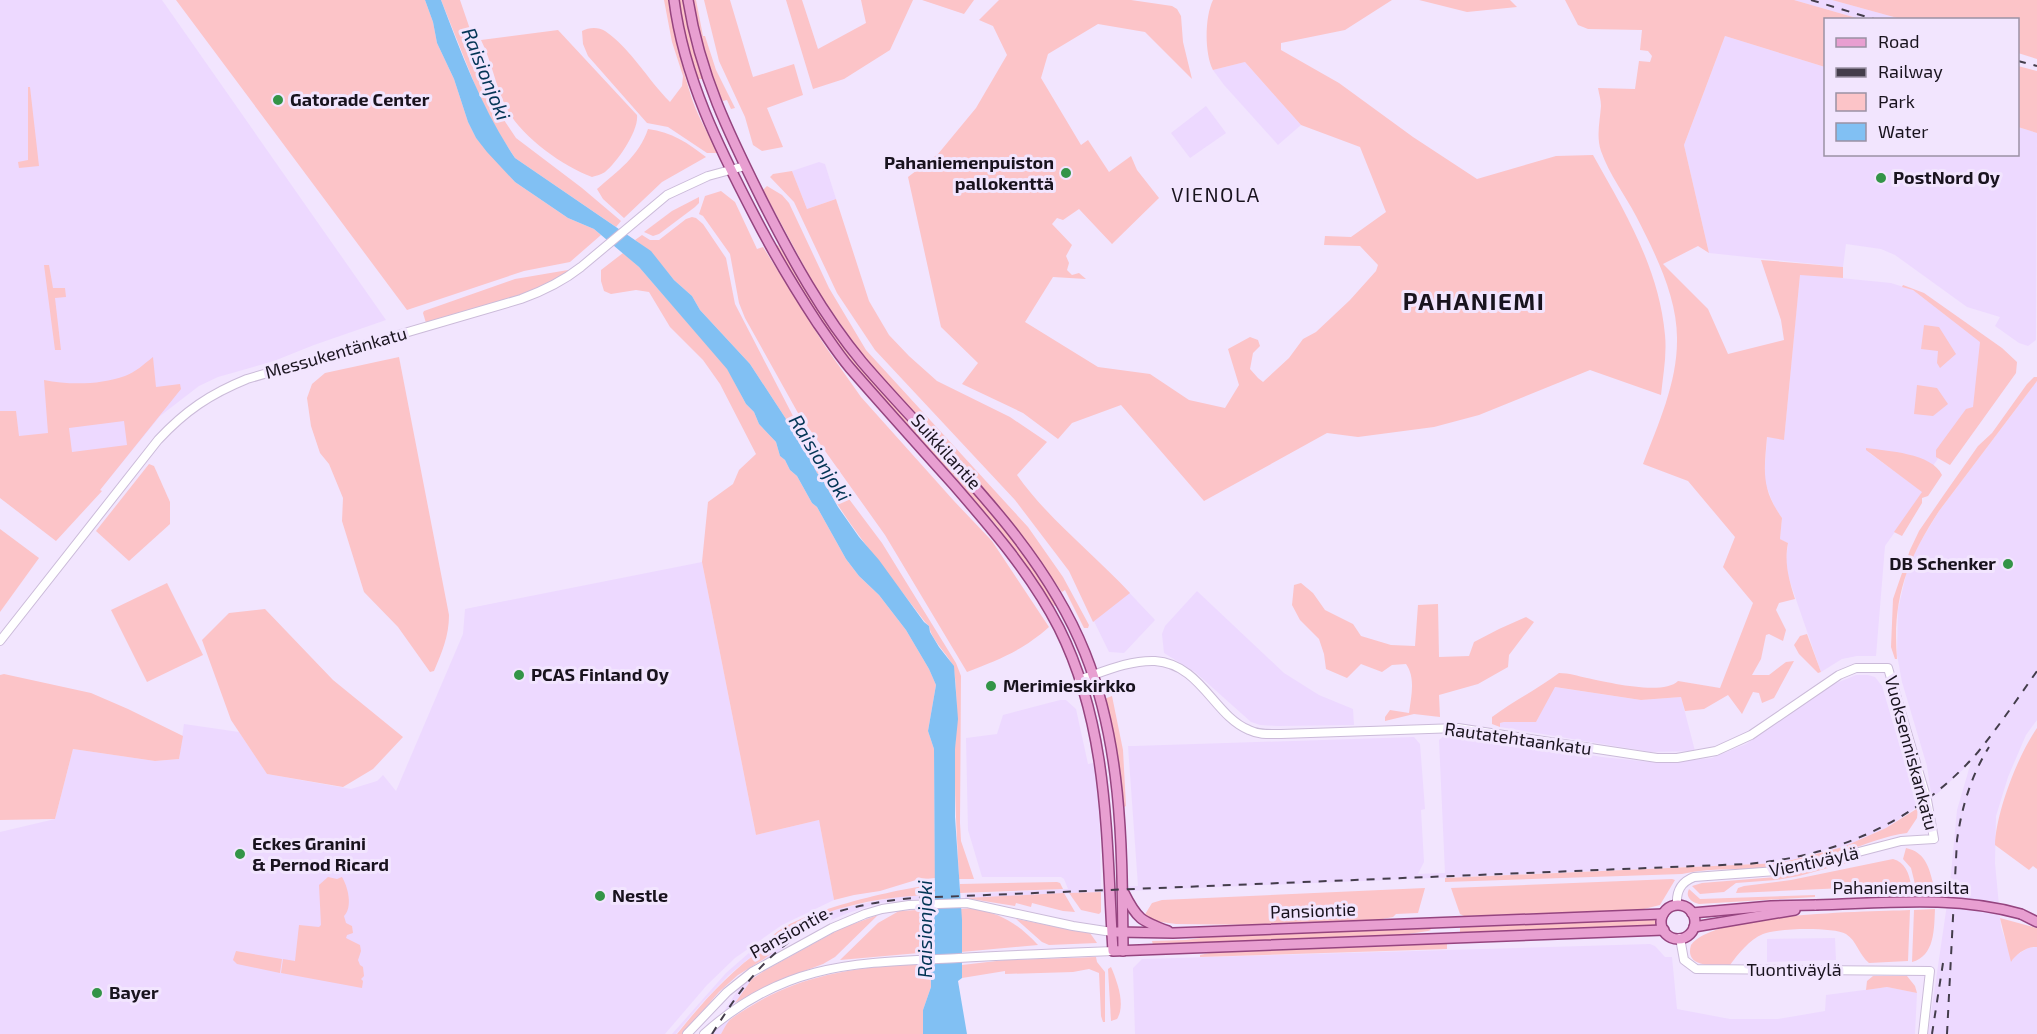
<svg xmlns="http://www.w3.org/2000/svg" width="2037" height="1034" viewBox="0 0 2037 1034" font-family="'Exo 2',sans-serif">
  <rect width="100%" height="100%" fill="#f2e5fe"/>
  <g fill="#edd9ff">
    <polygon points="0,0 162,0 386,320 314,345 274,361 218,377 199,386 160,416 100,490 0,485"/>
    <polygon points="1794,0 1832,0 1901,19 1860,19"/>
    <polygon points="1725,36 1825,67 1826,154 2018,154 2018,127 2037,133 2036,340 2028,346 2019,343 1995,326 2000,317 1967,307 1895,255 1881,249 1846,244 1843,267 1709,253 1684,145"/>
    <polygon points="1245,62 1301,125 1278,145 1224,85 1213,70"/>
    <polygon points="1206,106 1226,133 1190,158 1171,133"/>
    <polygon points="819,162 825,164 836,199 807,209 792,171"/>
    <polygon points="1800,274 1891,283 1913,290 1990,349 1991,382 1928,473 1868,452 1923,492 1885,546 1876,656 1857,656 1842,659 1821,672 1788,576 1786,560 1788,543 1780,539 1782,518 1774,506 1764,480 1767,437 1784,439"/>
    <polygon points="2037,381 2037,720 2026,735 2008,777 1996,816 1995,863 2001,927 2012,961 2015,956 2028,948 2037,947 2037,1034 1928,1034 1950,884 1957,810 1971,762 1938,793 1886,828 1843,847 1780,863 965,898 965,894 1068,889 1064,879 1061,877 982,877 968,830 966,738 997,734 1003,715 1060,700 1066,700 1076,709 1088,764 1093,763 1099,786 1101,888 1138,886 1128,746 1134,746 1414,737 1420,744 1425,809 1421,810 1424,862 1418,874 1445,873 1439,740 1447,733 1453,732 1602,757 1660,763 1712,758 1746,744 1834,684 1856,675 1868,675 1875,677 1882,686 1917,804 1931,793 1927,766 1902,682 1897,655 1898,609 1909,562 1925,534 1939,511"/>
    <polygon points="702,562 756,835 819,820 834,900 782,925 735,958 707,985 665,1034 0,1034 0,832 55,819 73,749 155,761 179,759 184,724 239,732 267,774 351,789 377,781 383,775 396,791 463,634 465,609"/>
    <polygon points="1121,584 1155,620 1124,653 1109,652 1090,613"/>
    <polygon points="1197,591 1284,673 1319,695 1353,709 1354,725 1277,726 1260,725 1251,722 1195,672 1164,653 1162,634 1165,626"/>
    <polygon points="1554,687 1641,700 1681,697 1695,751 1651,752 1500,727 1500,723 1504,722 1536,722"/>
    <polygon points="930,895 930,898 880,903 848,913 819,925 791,942 779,951 752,979 726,1016 722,1025 731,1019 721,1034 709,1034 739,988 752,972 775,948 804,927 796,929 753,955 729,975 701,1004 676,1034 672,1034 726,973 750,952 793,926 837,909 901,896"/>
    <polygon points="1835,938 1836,960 1767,962 1767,939"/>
    <polygon points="1650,944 1655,946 1665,957 1672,957 1677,1009 1730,1019 1778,1019 1825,1011 1826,995 1887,987 1917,993 1915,1034 1135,1034 1133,968 1142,959"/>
  </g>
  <g fill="#fcc4c8" fill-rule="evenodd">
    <polygon points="176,0 425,0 433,22 437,43 454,79 468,122 476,138 515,182 568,218 594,229 601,235 570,262 524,271 407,310"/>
    <polygon points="441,0 460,0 498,111 516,138 582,188 621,221 616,227 515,158 500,135 481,100"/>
    <path d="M664 0H669C674 34 682 69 693 102 699 118 708 134 716 149L717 153H707L668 127 647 123 588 56 583 44 582 31C589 27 599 27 605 31 631 49 648 80 670 102L682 86 683 76 672 42Z"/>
    <path d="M678 0H683L692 46 703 79H698C686 57 682 26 678 0Z"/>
    <path d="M692 0H696L703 36H705L716 70 735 108 731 109 727 100 723 101C704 71 698 34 692 0Z"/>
    <polygon points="704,0 730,0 753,77 794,64 803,95 767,108 783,147 762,151 753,145 745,117 719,61"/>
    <polygon points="786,0 802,0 818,49 866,23 861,0 913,0 890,50 844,79 813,89"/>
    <polygon points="922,0 974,0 964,14"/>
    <path d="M999 0H1131L1172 6 1177 9 1181 16 1183 42 1192 79 1145 32 1098 24 1048 54 1041 78 1081 145 1088 140 1109 172 1131 156 1137 170 1159 198 1112 244 1079 209 1063 220 1057 218 1052 224 1072 245 1066 256 1069 263 1067 270 1072 275 1079 273 1086 279 1053 277 1025 322 1098 367 1150 374 1189 400 1225 408 1239 385 1228 349 1250 337 1258 340 1260 346 1253 353 1250 369 1258 378 1263 382 1289 358 1303 339 1316 332 1350 300 1376 271 1378 265 1360 246 1324 245 1325 236 1351 237 1386 212 1360 147 1301 125 1245 62 1213 70C1204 53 1205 16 1213 0H1392L1345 30 1281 43V50L1339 83 1413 137 1477 179 1556 156 1593 155C1625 212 1659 268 1665 335 1667 355 1663 375 1661 395L1590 370 1479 415 1434 427 1358 437 1327 433 1204 501 1121 405 1072 423 1058 439 1023 413 962 384 978 363 941 327 908 177 938 154 976 108 1007 55 993 26 979 20Z"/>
    <polygon points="1419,0 1510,0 1517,7 1467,12"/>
    <path d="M1565 0H1794L1860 19 1826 20 1825 67 1725 36 1684 145 1709 253 1698 246 1663 264 1708 309 1728 354 1784 340 1781 320 1761 260 1843 267V278L1800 275 1784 440 1767 437C1764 472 1761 488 1782 518L1780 539 1788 543C1784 563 1789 580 1795 599L1779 603 1776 610 1786 630 1783 641 1769 634 1766 635 1761 659 1752 675H1769L1786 662 1794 661 1774 698 1762 703 1759 693 1753 692 1742 714 1728 695 1704 709 1685 711 1681 697 1641 700 1555 687 1536 722H1504L1500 723V727L1492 724V717C1513 701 1538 689 1559 673 1569 673 1578 676 1587 678 1607 682 1663 696 1678 681L1720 688 1753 603 1723 567 1735 537 1688 481 1643 464C1658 425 1677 383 1677 341 1678 298 1655 253 1636 216 1625 195 1609 174 1601 151 1596 136 1600 121 1601 106 1601 100 1599 94 1598 88L1635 89 1639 61 1650 62 1652 56 1648 51 1640 50 1642 30 1588 29 1578 25Z"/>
    <polygon points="1832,0 2037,0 2037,59 2018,53 2018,20 1901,19"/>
    <path d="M558 30 637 115C639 131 617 162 605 172 602 174 596 176 592 177 562 166 520 136 506 107 495 85 492 62 481 40Z"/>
    <polygon points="2018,66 2037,71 2037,133 2018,127"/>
    <polygon points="28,87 30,87 39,166 19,168 18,162 28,160"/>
    <path d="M648 129C672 132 688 143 706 157L662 182 624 218 603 199 597 189C618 171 639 156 648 129Z"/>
    <path d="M792 171 807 209 836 199 869 301 889 335 909 356 937 381 1010 417 1047 442 1017 475C1049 520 1093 553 1130 593L1093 622 1069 571 1015 500 875 350 837 293 794 202 770 177 773 174Z"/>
    <polygon points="767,186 782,195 789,203 829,288 866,350 1028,527 1063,577 1089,625 1088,628 1084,628 1065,590 1062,592 1018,532 861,353 818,292 763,190"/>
    <path d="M721 191 735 202 757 249 763 247 825 346 861 397 954 501 992 541 1049 627C1022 651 1000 659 967 672L885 535 798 413 745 318 739 303 730 254 703 216 699 214 705 196Z"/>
    <polygon points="699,197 699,203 695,207 659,234 653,236 644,232 672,211"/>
    <path d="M692 217 696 218 703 224 726 258 735 304 793 416 840 487 882 543 956 663 961 676 960 823 961 841 974 879H959C957 836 954 792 955 749 956 722 958 696 954 670 952 657 932 643 929 626L925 622C889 574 850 529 821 477L817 473 803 445 750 364 700 310 692 296 674 280 651 252 635 240 642 235 650 240H659L686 219Z"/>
    <polygon points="778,245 815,303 857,362 1001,525 1031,565 1056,605 1054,606 997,526 853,364 810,305 775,246"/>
    <polygon points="623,253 639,267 727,368 746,404 754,412 759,424 776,442 780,456 785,460 790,470 797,476 812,503 817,507 846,559 859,576 879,595 906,630 929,669 936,685 928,731 934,749 935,878 916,880 880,891 854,895 834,900 819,820 756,835 702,562 708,502 733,484 739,470 756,454 720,384 703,360 670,327 649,292 636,290 611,294 604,291 601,281 601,270"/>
    <polygon points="44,265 49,265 53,288 65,288 66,297 55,298 61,350 55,350"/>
    <path d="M568 270 569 271C527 300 473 309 426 323L423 313 424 311 515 279Z"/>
    <polygon points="1903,285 1924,293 2002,348 2017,362 2016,373 1950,465 1936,457 1936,450 1966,409 1973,407 1980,342 1913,290 1902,287"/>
    <polygon points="1924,325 1939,327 1956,354 1940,368 1937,363 1938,351 1921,349"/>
    <path d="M153 357 156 387 180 384 181 389 100 490 102 491 56 541 0 498V411H16L19 436 48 433 44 380C69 385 100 385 125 376 136 372 144 364 153 357ZM124 421 127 445 72 452 69 428Z"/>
    <path d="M399 357 449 615C449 636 442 652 434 671L430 672 398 627 364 592 342 521 343 498 329 464 320 453 311 426 307 398 312 384 325 373Z"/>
    <path d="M2034 377H2037V381L1939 511C1907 560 1892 599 1897 659H1895L1891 647 1893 599 1910 550 1919 531 1943 496 1978 446 1992 433 2027 384Z"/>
    <polygon points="1917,385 1937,388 1948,404 1933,416 1914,414"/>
    <path d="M1866 448C1887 451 1932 453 1942 475L1928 496 1922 498V503L1902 536 1894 532 1922 492 1866 450Z"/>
    <polygon points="149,464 154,466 170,502 170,524 129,561 96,531"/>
    <polygon points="0,529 39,558 0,612"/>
    <polygon points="167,583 203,655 147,682 111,610"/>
    <path d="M1301 583 1313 593 1325 610 1353 624 1361 636 1391 645 1415 646 1418 605 1438 604 1439 657 1469 656 1474 642 1499 629 1526 617 1534 622 1509 655 1508 667 1478 684 1439 695 1440 717 1414 714 1385 721V717L1390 710 1409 713C1411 697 1416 678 1406 664L1392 665 1382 672 1361 664 1347 678 1326 669 1324 654 1319 639 1300 620 1292 605 1294 585Z"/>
    <polygon points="265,609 333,680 403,737 373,769 343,787 267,774 231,720 202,640 229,613"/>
    <polygon points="1807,634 1821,672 1818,673 1799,654 1794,645 1800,636"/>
    <polygon points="4,674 91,693 128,709 183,736 179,759 155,761 73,749 55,819 0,820 0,675"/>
    <polygon points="1112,696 1123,750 1126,806 1124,807 1117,750 1104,699"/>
    <path d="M2037 728V869L2033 866 2029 870 1995 845C1996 812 2018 755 2037 728Z"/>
    <path d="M1918 808 1917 818 1907 833C1885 836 1866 844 1846 851 1825 858 1804 863 1783 866 1750 872 1715 866 1682 874L1445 882V878L1780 863 1843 847 1886 828Z"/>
    <path d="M1906 848C1925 852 1929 867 1933 883L1915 884 1911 868 1903 859Z"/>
    <polygon points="1861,859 1799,876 1776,880 1736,883 1724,892 1700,894 1692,886 1702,883 1776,877"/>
    <path d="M1893 859C1905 862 1909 873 1911 885L1736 893 1738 888 1744 886 1791 880Z"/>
    <path d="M328 877 337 879 342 877C348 887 353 907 344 916L346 923 352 926 353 933 347 935 346 938 360 945 361 951 358 960 360 965 363 967 364 976 361 979 363 981 362 988 281 973 283 959 295 961 299 925 319 927 321 925 319 885Z"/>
    <polygon points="1672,879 1675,880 1660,905 1640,910 1464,916 1460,914 1451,888"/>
    <polygon points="1057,882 1060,883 1063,889 960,893 960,884"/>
    <path d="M935 885V893L930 895C872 897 822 909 771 938 789 913 903 887 935 885Z"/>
    <polygon points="1425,888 1418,913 1396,914 1393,917 1377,920 1263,925 1176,924 1154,921 1144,916 1152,903 1162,900"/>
    <path d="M1689 889 1700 899 1815 895V897L1699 904C1691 902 1685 897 1689 889Z"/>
    <polygon points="1101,892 1101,912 1099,914 1081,910 1069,893"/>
    <polygon points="1064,893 1075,912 1063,911 1032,903 1031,907 1016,903 1015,906 965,898"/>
    <path d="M972 908C1002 914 1017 923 1038 945L961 952V909Z"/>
    <polygon points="935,909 930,937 930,952 840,960 878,923 899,911"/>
    <path d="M1935 909C1934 929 1935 956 1912 962L1914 910Z"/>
    <path d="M1910 910 1908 961 1869 963C1859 955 1857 941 1846 934 1833 927 1777 928 1763 934 1749 940 1738 954 1730 965 1715 965 1684 969 1691 945 1715 912 1868 912 1910 910Z"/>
    <polygon points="878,915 835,957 823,964 775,982 735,1003 752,979 764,971 842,928"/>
    <path d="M2000 918 2037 928V947C2027 946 2016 954 2011 962Z"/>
    <polygon points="1016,919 1090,933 1097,943 1049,945 1042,942"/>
    <polygon points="1657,919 1657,925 1460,933 1460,927"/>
    <path d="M806 925 764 959 738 975 719 992 683 1034H677C713 989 752 947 806 925Z"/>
    <polygon points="1429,928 1431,930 1428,931 1395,936 1153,945 1152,941 1186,940 1222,935"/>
    <polygon points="1447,943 1447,949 1200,957 1200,955 1214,952"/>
    <polygon points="236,951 282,959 280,973 237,964 233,960"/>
    <polygon points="1096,957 1097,962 1105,972 1105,1022 1103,1022 1101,1016 1099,973 1089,969 1073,972 1005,974 1005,971 962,978 962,965 1005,960"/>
    <path d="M898 965H930L931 987 923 1010V1034H721C724 1029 727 1022 731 1019 737 1014 745 1010 751 1006 796 978 845 969 898 965Z"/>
    <path d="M1111 967C1117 981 1126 1005 1117 1019L1111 1021 1108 969Z"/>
    <polygon points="1873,976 1907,976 1915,986 1917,993 1887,987 1866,990 1867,981"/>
  </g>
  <path fill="#81c0f3" d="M425 0H441C462 55 482 109 515 158L651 251 674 280 692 296 700 310 750 364 803 445 817 473 821 477 838 507 859 537 879 560 924 622 929 626 930 632 939 647 954 666 958 719 955 749V817L962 920V978L958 981 967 1034H923V1010L931 987 930 937 935 909 934 749 928 731 936 685 929 669 906 630 879 595 859 576 846 559 817 507 812 503 797 476 790 470 785 460 780 456 776 442 759 424 754 412 746 404 727 369 639 267 594 229 568 218 515 182 487 152 476 138 468 122 454 79 437 43 433 22Z"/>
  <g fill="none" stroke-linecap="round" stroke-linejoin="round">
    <defs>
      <g id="tertiary">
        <path d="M0 641 158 440C185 411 210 394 247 379L521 299C543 291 562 282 581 267L667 195 708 176 745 166"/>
        <path d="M1079 680C1103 672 1129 660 1155 661 1201 664 1214 716 1249 730 1259 735 1270 734 1281 734L1458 728 1657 758H1677L1716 751 1751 735 1839 675 1856 668H1888L1927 800 1934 839 1901 841 1789 870 1694 877C1681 882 1676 891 1677 905"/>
        <polyline points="1680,938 1684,960 1696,969 1930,971 1923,1034"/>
        <polyline points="687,1034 727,992 752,972 832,928 865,914 882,909 909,905 967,903 1073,926 1112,932"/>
        <path d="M704 1034C785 961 857 963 959 958 1010 955 1062 953 1113 951"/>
      </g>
      <g id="primary">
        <path d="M674 0C684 78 719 148 755 217 774 254 795 289 818 324 828 338 838 354 850 368 884 407 919 446 954 485 993 530 1032 575 1059 628 1110 730 1106 841 1113 951L1664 930"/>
        <path d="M688 0C700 75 729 134 763 202 791 257 822 314 862 362 940 453 1040 540 1085 653 1123 748 1122 850 1123 951"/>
        <path d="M1124 893C1137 919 1141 921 1168 931"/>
        <circle cx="1678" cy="922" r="17"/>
        <polyline points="1692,913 1771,906 1816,905"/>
        <polyline points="2021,914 2037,922"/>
        <polyline points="1694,927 1795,910"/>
        <polyline points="1117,932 1173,933 1663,914"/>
      </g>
    </defs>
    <use href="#tertiary" stroke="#cbbbd9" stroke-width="10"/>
    <use href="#primary" stroke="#95447f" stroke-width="12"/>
    <use href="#tertiary" stroke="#fff" stroke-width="8"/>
    <use href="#primary" stroke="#e89fd1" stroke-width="9"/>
    <g stroke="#443d4b" stroke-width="2" stroke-dasharray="8 8" stroke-linecap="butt">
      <polyline points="1811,0 1877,20"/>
      <polyline points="2018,61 2037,66"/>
      <path d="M781 935C822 913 866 902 913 898L1746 864C1836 857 1918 821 1978 752 1999 726 2018 698 2037 671"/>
      <path d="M712 1034C737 994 762 958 802 933"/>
      <polyline points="1932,1034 1943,963"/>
      <path d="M1947 1034 1957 840C1962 806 1971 776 1989 747"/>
    </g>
    <defs>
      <path id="primary-bridge" d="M1816 905C1886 903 1953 895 2021 914"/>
    </defs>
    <use href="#primary-bridge" stroke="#95447f" stroke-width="12" stroke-linecap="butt"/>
    <use href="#primary-bridge" stroke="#e89fd1" stroke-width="9"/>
  </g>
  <g fill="#339447" stroke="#f2e5fe" stroke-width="2">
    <circle cx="278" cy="100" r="6"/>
    <circle cx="1066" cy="173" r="6"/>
    <circle cx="1881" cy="178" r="6"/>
    <circle cx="2008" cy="564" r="6"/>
    <circle cx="519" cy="675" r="6"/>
    <circle cx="991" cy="686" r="6"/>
    <circle cx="240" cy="854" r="6"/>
    <circle cx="600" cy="896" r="6"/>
    <circle cx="97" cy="993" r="6"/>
  </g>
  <g text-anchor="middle" stroke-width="6" stroke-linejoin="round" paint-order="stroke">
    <g font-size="18" font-weight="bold" fill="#19131e" stroke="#f2e5fe" text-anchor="start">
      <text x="290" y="106">Gatorade Center</text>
      <text x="1054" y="169" text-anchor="end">Pahaniemenpuiston<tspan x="1054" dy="21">pallokenttä</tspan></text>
      <text x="1893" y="184">PostNord Oy</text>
      <text x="1996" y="570" text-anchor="end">DB Schenker</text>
      <text x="531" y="681">PCAS Finland Oy</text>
      <text x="1003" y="692">Merimieskirkko</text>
      <text x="252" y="850">Eckes Granini<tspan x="252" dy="21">&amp; Pernod Ricard</tspan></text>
      <text x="612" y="902">Nestle</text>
      <text x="109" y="999">Bayer</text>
    </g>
    <g font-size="18" fill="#19131e" stroke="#f2e5fe">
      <text transform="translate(336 353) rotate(-16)" y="6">Messukentänkatu</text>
      <text transform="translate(946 452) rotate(48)" y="6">Suikkilantie</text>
      <text transform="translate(1518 739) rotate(8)" y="6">Rautatehtaankatu</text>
      <text transform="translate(1911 753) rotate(75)" y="6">Vuoksenniskankatu</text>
      <text transform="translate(1814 862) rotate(-12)" y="6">Vientiväylä</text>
      <text x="1901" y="894">Pahaniemensilta</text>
      <text transform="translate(1313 911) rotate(-2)" y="6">Pansiontie</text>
      <text transform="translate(789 933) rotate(-29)" y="6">Pansiontie</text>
      <text x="1794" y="976">Tuontiväylä</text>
    </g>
    <g font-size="20" font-style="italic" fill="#033556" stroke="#f2e5fe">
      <text transform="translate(486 74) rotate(68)" y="7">Raisionjoki</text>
      <text transform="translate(820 458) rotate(58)" y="7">Raisionjoki</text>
      <text transform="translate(925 929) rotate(-90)" y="7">Raisionjoki</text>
    </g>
    <g font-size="20" letter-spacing="1.5" fill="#19131e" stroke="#f2e5fe">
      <text x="1216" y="202">VIENOLA</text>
    </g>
    <g font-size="24" font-weight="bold" letter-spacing="1.5" fill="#19131e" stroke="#f2e5fe">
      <text x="1474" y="310">PAHANIEMI</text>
    </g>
  </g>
  <rect x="1824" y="18" width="195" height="138" fill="#f2e5fe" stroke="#9b91a4" stroke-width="1.5"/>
  <rect x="1836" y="38" width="30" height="9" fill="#e89fd1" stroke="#9b91a4" stroke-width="1.5"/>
  <text x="1878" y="48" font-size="18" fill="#19131e">Road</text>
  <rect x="1836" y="68" width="30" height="9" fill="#443d4b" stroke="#9b91a4" stroke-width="1.5"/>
  <text x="1878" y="78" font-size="18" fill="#19131e">Railway</text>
  <rect x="1836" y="93" width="30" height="18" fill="#fcc4c8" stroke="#9b91a4" stroke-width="1.5"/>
  <text x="1878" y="108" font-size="18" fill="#19131e">Park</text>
  <rect x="1836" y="123" width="30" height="18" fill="#81c0f3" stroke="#9b91a4" stroke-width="1.5"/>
  <text x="1878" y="138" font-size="18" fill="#19131e">Water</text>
</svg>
